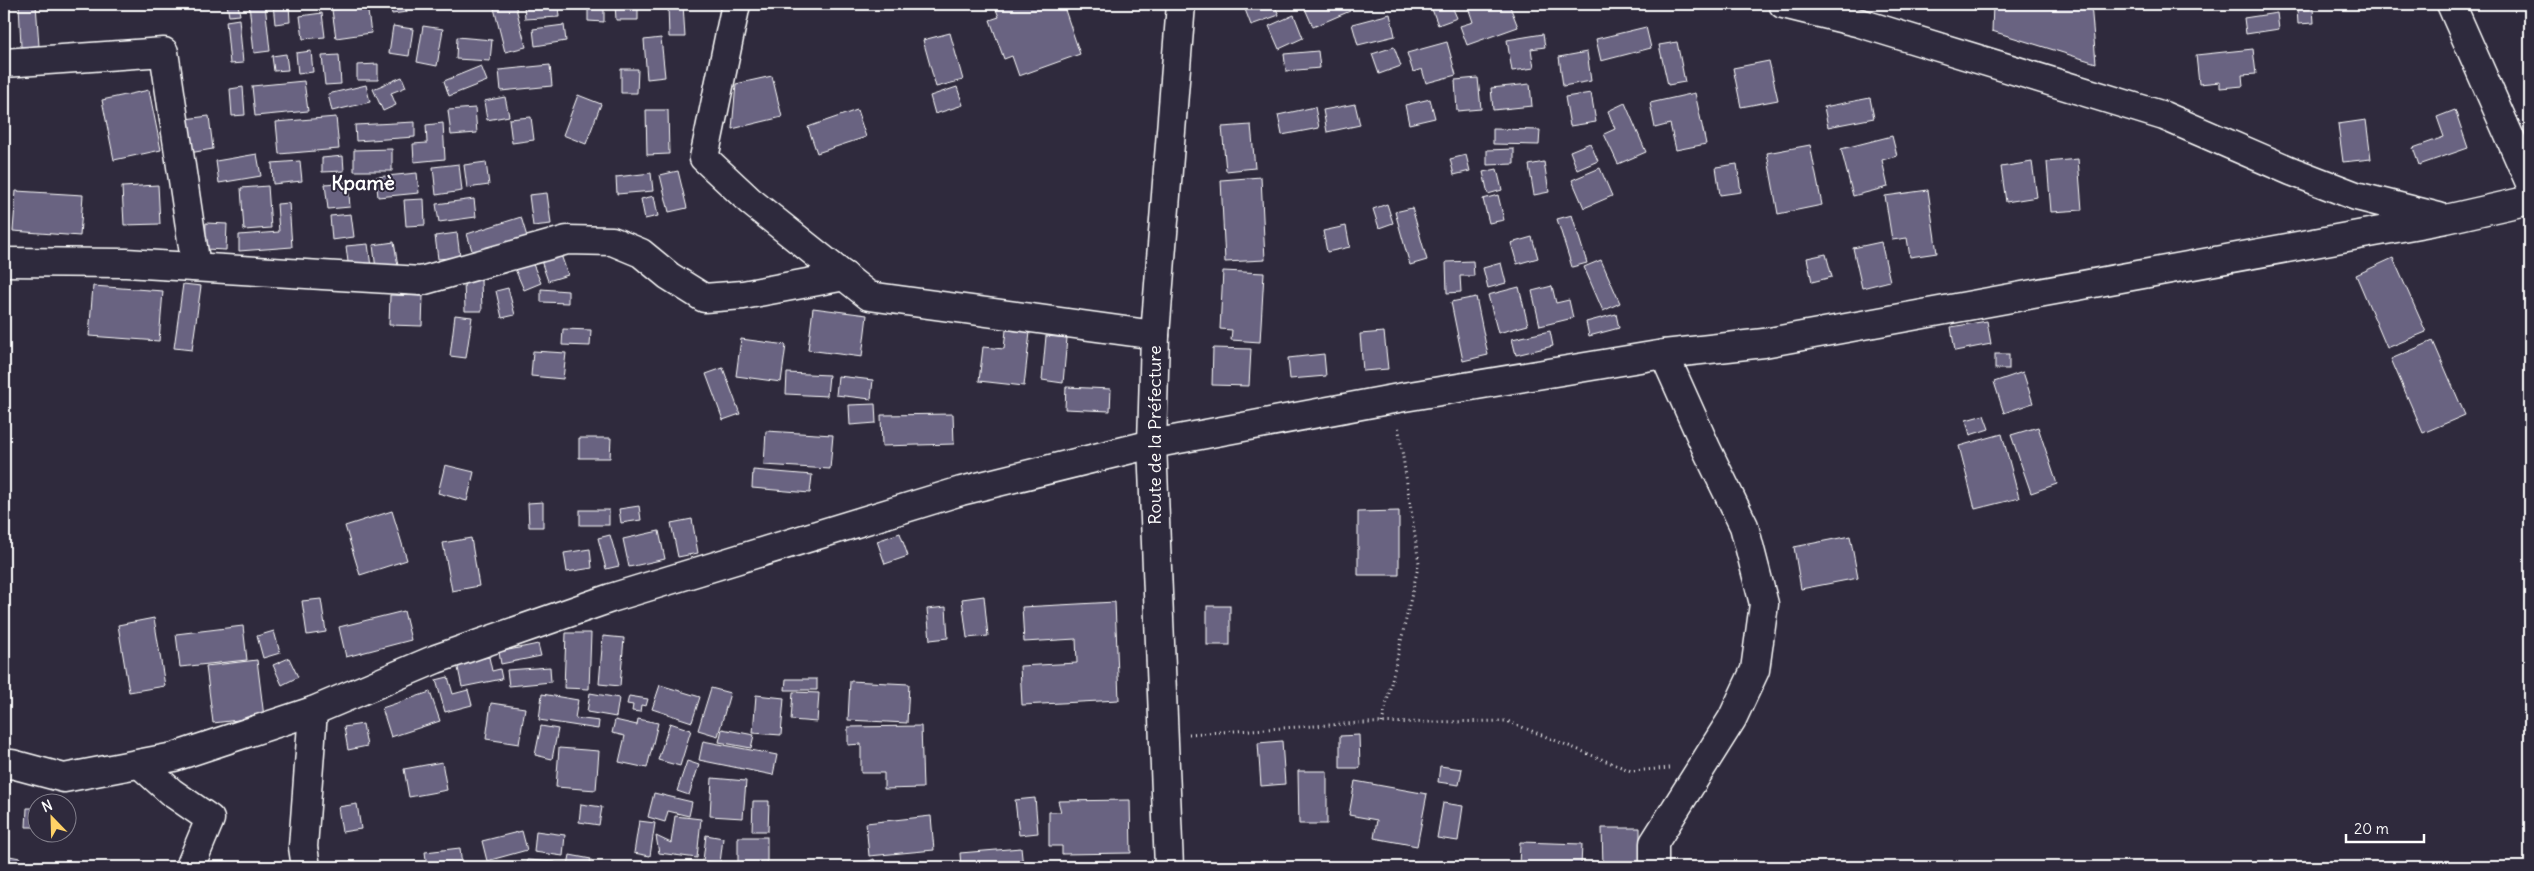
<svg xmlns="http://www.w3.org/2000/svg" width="2534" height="871" viewBox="0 0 2534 871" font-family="Delius,sans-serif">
  <rect width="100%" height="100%" fill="#2f2a3d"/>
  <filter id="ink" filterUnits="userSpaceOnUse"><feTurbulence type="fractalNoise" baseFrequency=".02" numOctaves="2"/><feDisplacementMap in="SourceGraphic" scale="10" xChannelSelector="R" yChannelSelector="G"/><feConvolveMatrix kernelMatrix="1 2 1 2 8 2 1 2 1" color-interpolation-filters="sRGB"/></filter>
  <g filter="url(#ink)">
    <g fill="#696381" stroke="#fff">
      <polygon points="19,4 36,4 39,46 21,47"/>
      <polygon points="227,4 238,4 240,15 229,16"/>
      <polygon points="249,4 265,4 270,51 254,53"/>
      <polygon points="273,4 289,4 290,22 275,24"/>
      <polygon points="390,4 405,4 407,12 392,14"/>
      <polygon points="493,4 515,4 526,47 505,52"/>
      <polygon points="524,4 558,4 559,17 525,19"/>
      <polygon points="588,4 604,4 604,22 588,21"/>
      <polygon points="615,4 638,4 638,20 616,20"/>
      <polygon points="668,4 683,4 685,37 669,37"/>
      <polygon points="994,4 1063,4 1080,54 1019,76 1012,56 1004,59 990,20 999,17"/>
      <polygon points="1243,4 1274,4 1279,15 1251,25"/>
      <polygon points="1303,4 1346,4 1350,11 1313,27"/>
      <polygon points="1430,4 1451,4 1457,18 1438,25"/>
      <polygon points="1479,4 1509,4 1518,27 1467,45 1460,26 1473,22 1468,7"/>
      <polygon points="1993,4 2091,4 2096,63 1992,31"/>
      <polygon points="4,5 8,47 4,48"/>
      <polygon points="367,5 371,33 336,38 332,10"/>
      <polygon points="2313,8 2314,23 2298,24 2297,9"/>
      <polygon points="322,13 325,37 303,39 300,16"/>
      <polygon points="2277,13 2279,29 2246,34 2244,18"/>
      <polygon points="1390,14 1395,36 1358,45 1352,24"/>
      <polygon points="1294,15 1303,38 1279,49 1269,26"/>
      <polygon points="239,19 243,63 230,64 226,21"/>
      <polygon points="564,25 566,41 535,46 533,29"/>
      <polygon points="393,26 413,29 409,56 389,53"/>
      <polygon points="423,26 443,29 437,66 417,62"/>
      <polygon points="1646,27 1651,48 1601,61 1596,39"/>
      <polygon points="950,33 963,80 936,87 923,40"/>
      <polygon points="1543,34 1545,47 1531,49 1534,68 1512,71 1507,40"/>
      <polygon points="457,37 492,40 490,61 456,59"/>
      <polygon points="661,38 665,77 647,79 644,40"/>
      <polygon points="1447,42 1456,75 1426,83 1422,69 1413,72 1407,53"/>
      <polygon points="1677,42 1685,82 1668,85 1659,45"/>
      <polygon points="1394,47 1401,66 1379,74 1372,54"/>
      <polygon points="2253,49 2256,74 2242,75 2243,86 2220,88 2220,82 2199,84 2196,55"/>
      <polygon points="311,51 313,72 298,74 296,53"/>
      <polygon points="1318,51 1320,68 1286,71 1284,54"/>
      <polygon points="1587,52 1591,81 1563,86 1559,57"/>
      <polygon points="286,54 288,70 274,71 272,56"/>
      <polygon points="339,55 341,84 325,85 322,56"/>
      <polygon points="1769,61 1778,100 1741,107 1733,68"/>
      <polygon points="378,64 378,80 357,80 357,65"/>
      <polygon points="550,65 552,86 501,91 499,70"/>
      <polygon points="481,66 487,81 449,96 444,81"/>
      <polygon points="621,69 638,69 637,93 621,93"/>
      <polygon points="772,76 782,117 732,129 736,84"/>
      <polygon points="402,77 406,87 391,93 396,105 383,111 373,89"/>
      <polygon points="1478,78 1481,109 1457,111 1455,80"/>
      <polygon points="304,81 308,111 255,116 252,86"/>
      <polygon points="1530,84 1532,106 1493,110 1491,88"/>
      <polygon points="366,85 370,102 332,111 328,94"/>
      <polygon points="243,87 245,115 232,116 230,89"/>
      <polygon points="957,87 963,105 935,114 930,96"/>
      <polygon points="149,90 161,150 114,160 102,100"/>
      <polygon points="1591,93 1596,122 1570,126 1565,97"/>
      <polygon points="1695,93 1706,144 1676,150 1670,124 1655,128 1650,103"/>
      <polygon points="578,95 601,104 586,144 563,135"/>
      <polygon points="505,97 509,116 487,120 484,101"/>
      <polygon points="1870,98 1874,118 1828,127 1824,107"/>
      <polygon points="1430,99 1435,118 1409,124 1405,105"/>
      <polygon points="1625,103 1646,152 1618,164 1604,134 1615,129 1608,111"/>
      <polygon points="1355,104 1360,125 1327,132 1323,110"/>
      <polygon points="1315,107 1319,128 1282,135 1278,115"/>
      <polygon points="475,108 477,133 451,135 448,110"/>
      <polygon points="646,110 668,110 669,154 647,155"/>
      <polygon points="857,110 866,137 817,153 808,127"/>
      <polygon points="2455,110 2468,148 2419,165 2413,148 2444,137 2437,117"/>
      <polygon points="209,116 213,149 189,153 185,119"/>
      <polygon points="336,117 339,149 279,154 276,122"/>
      <polygon points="531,117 534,140 512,143 509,119"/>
      <polygon points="2366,120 2371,159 2343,162 2338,124"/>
      <polygon points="415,122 415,137 356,141 355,125"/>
      <polygon points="443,123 445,159 414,162 413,144 427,143 426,125"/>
      <polygon points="1251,125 1255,168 1226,171 1222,127"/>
      <polygon points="1493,129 1540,130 1539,145 1493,144"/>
      <polygon points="1892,136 1897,156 1882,160 1888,187 1853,196 1841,149"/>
      <polygon points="1590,143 1598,161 1577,170 1570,151"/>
      <polygon points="1810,145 1822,205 1778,214 1767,153"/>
      <polygon points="392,149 392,171 354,171 354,150"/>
      <polygon points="1514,149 1514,164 1487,165 1487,150"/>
      <polygon points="257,154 261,176 219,183 216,161"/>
      <polygon points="1466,155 1470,171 1454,175 1450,159"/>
      <polygon points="343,156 344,171 322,172 322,158"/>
      <polygon points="2078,159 2082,210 2051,212 2047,162"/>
      <polygon points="300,161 302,181 273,184 272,163"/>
      <polygon points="486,162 489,185 467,188 464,165"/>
      <polygon points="1544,162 1549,192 1534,195 1529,165"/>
      <polygon points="2032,162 2037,197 2006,202 2001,167"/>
      <polygon points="459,164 462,191 436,195 433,167"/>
      <polygon points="1737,164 1741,192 1720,195 1716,167"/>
      <polygon points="1600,168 1612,196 1584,208 1572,180"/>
      <polygon points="1497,169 1502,190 1488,194 1483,172"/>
      <polygon points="678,171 687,208 669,212 660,175"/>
      <polygon points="417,173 419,193 378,197 376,177"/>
      <polygon points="651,173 653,191 617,194 616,177"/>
      <polygon points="1261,177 1265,260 1225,262 1221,180"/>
      <polygon points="348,182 350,207 328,209 325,184"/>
      <polygon points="158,185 160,224 124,225 122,187"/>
      <polygon points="268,186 271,228 244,230 241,188"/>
      <polygon points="1928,190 1937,253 1910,257 1907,238 1892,240 1885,196"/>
      <polygon points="16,191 83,195 80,236 13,231"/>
      <polygon points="547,193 551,224 533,226 529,195"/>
      <polygon points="1498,195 1504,220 1489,223 1483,199"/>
      <polygon points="654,196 658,216 645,219 641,199"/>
      <polygon points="424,199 425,225 406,226 404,200"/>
      <polygon points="474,199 476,217 439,222 436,204"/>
      <polygon points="289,203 292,247 239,251 239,235 279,232 277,204"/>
      <polygon points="1387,204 1393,223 1379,228 1373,209"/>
      <polygon points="1412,208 1427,260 1410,265 1395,212"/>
      <polygon points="351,214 354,237 332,240 330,216"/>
      <polygon points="1572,215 1587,263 1572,267 1557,219"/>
      <polygon points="521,217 528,240 474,257 467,234"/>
      <polygon points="206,223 227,224 226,250 205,249"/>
      <polygon points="1346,226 1350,247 1327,252 1323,231"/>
      <polygon points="457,233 460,257 438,259 435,236"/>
      <polygon points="1532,237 1538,258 1517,264 1511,243"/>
      <polygon points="394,242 398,266 376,269 373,245"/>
      <polygon points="1881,242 1890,281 1862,288 1853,248"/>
      <polygon points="368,244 371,267 349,270 346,246"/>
      <polygon points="559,249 568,275 548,281 539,255"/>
      <polygon points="1826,254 1832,277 1812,282 1807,258"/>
      <polygon points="529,255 541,283 524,290 512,262"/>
      <polygon points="2393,258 2426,332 2387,348 2356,275"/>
      <polygon points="1601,260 1620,303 1603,311 1584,267"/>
      <polygon points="1473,261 1474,276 1460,276 1461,292 1447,293 1446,262"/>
      <polygon points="1501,263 1506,283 1488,288 1483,268"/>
      <polygon points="1223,271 1264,273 1260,342 1231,340 1232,330 1220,329"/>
      <polygon points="464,280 481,280 482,311 465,311"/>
      <polygon points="183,284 201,286 192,350 174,348"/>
      <polygon points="93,286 163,291 159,341 89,336"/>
      <polygon points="1552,286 1556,303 1569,300 1573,318 1540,326 1532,291"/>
      <polygon points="1519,287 1528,325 1498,333 1488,295"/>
      <polygon points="508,288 515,315 502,318 496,291"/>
      <polygon points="541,289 568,291 568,303 541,302"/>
      <polygon points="390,295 423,296 422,326 389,325"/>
      <polygon points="1476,297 1488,355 1463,361 1451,302"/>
      <polygon points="813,308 867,315 862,357 808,350"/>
      <polygon points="1616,314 1619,328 1589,336 1586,322"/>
      <polygon points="455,315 472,317 466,358 450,356"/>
      <polygon points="1987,321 1991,344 1955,351 1951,327"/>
      <polygon points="563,329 591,330 590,346 562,345"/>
      <polygon points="1006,330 1030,332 1024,386 979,381 983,347 1004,349"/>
      <polygon points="1550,331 1553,346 1516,355 1512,339"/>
      <polygon points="1384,332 1388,369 1363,371 1360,334"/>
      <polygon points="1046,336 1067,338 1063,383 1042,380"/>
      <polygon points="741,339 786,345 781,382 736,376"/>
      <polygon points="2433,341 2465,415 2423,433 2391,359"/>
      <polygon points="1213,348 1251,349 1249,386 1212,385"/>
      <polygon points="533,351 566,353 563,379 531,376"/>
      <polygon points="1324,354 1326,376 1290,379 1288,358"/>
      <rect x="1995" y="354" width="14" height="15"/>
      <polygon points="723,368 740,414 723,420 706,374"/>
      <polygon points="2023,372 2033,403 2004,413 1994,382"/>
      <polygon points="787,373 829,375 827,396 786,394"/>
      <polygon points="838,376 873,380 871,399 836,395"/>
      <polygon points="1066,387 1111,389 1110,411 1065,409"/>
      <polygon points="875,404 876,423 850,425 849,405"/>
      <polygon points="953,414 954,444 882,446 881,415"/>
      <polygon points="1984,415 1989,429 1970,435 1966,420"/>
      <polygon points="2038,427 2057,484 2031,493 2011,435"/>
      <polygon points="766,431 833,435 830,469 764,465"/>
      <polygon points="2002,434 2019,498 1975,509 1959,446"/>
      <polygon points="579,438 611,438 610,458 579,458"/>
      <polygon points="445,465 474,472 467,501 438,493"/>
      <polygon points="753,470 812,475 810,493 752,488"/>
      <polygon points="543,502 543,527 529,527 528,503"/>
      <polygon points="639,506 641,520 621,523 619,509"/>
      <rect x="580" y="510" width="29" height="15"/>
      <polygon points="392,511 407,560 360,575 345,526"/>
      <polygon points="1399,511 1399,575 1358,575 1358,512"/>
      <polygon points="692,519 698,553 678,557 671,523"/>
      <polygon points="659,531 665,559 629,567 623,539"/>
      <polygon points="900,533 908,556 885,564 877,541"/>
      <polygon points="610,535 619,566 606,569 598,538"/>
      <polygon points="1850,536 1858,578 1801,589 1794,547"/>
      <polygon points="471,538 479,586 452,591 443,543"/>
      <polygon points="590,549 592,568 567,572 564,553"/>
      <polygon points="984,596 988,636 967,638 962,599"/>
      <polygon points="321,599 326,632 307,635 302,601"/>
      <polygon points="1115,602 1119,700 1022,705 1020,666 1077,663 1076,639 1024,642 1022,607"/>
      <rect x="1207" y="606" width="23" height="39"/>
      <polygon points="946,607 948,638 930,640 927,609"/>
      <polygon points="404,611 411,640 346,657 339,627"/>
      <polygon points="154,618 165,686 129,692 118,625"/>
      <polygon points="243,626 247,660 180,667 176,634"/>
      <polygon points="274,631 280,653 263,658 257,636"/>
      <polygon points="566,633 591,633 589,689 564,688"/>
      <polygon points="603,636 624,638 620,686 599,684"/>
      <polygon points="538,644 541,656 501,664 499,652"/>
      <polygon points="489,657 492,671 500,669 502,679 462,687 457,663"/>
      <polygon points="289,658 298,677 282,685 273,665"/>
      <polygon points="257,660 264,717 213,723 206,666"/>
      <polygon points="550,667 551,682 509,686 507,670"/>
      <polygon points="448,677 453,694 468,690 472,705 445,712 436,680"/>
      <polygon points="786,679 817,679 817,690 785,690"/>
      <polygon points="850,681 909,684 907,723 848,720"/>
      <polygon points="660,685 700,697 692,722 652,709"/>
      <polygon points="711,688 730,693 718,736 698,730"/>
      <polygon points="430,692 440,721 391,737 382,708"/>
      <polygon points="793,692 819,693 817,722 791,720"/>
      <polygon points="590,693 619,698 616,717 587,712"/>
      <polygon points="542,694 578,700 575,718 599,721 598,729 539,720"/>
      <polygon points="756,695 784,698 781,735 753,733"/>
      <polygon points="629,696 648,699 646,706 641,705 640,712 632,711 633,705 627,704"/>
      <polygon points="491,703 525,708 519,744 486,739"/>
      <polygon points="638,719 658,723 647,768 619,762 625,736 612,733 615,720 637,725"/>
      <polygon points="670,723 691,730 680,766 658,760"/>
      <polygon points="363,724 367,746 348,750 344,727"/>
      <polygon points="541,726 558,729 552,759 535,755"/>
      <polygon points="921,726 923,788 884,789 884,773 861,773 861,744 848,745 848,727"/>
      <polygon points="722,729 754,735 751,748 719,742"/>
      <polygon points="1359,735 1360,768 1340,768 1340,736"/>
      <polygon points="703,741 777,755 773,775 699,760"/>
      <polygon points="1282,741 1285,784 1261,786 1258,743"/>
      <polygon points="559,748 599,751 596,790 556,787"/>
      <polygon points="687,761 699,765 689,795 677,791"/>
      <polygon points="442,762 447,790 409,797 404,769"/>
      <polygon points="1440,766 1462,769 1459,785 1438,782"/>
      <polygon points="1298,771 1327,771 1327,824 1299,824"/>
      <polygon points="712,778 746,781 743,818 710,816"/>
      <polygon points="1355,781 1427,794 1417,846 1374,838 1377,820 1349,815"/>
      <polygon points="654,793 692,802 689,816 668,811 665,822 648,817"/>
      <polygon points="1035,798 1038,833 1019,835 1015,800"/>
      <polygon points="1130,800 1131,853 1062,854 1062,846 1049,846 1049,812 1061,812 1058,801"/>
      <polygon points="753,801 769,801 768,831 752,831"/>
      <polygon points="1443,803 1463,806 1458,841 1437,838"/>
      <polygon points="357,804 361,829 342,832 338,807"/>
      <polygon points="581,804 602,807 599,825 579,822"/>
      <polygon points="27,808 38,808 38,827 26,827"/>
      <polygon points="675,816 701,819 697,858 659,853 656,836 671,843"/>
      <polygon points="931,816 934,850 869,856 866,823"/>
      <polygon points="639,821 655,823 650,856 634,853"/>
      <polygon points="1602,828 1640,828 1640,867 1603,867"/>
      <polygon points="522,831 527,850 487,861 482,841"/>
      <polygon points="536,831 565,835 563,856 534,852"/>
      <polygon points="706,835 723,838 720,863 703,861"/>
      <rect x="738" y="837" width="29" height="30"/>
      <polygon points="1520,842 1582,844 1581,867 1519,867"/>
      <polygon points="460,848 462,867 427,867 425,852"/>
      <polygon points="1021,848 1023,867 961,867 960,853"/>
      <polygon points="4,855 20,858 18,867 4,867"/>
      <polygon points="570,855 591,859 589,867 572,867 568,865"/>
      <polygon points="874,859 877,867 858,867 858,866"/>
      <polygon points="527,860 555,862 554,867 526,867"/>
      <polygon points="1366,862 1403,866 1403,867 1366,867"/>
    </g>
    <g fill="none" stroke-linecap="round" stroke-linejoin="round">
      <defs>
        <g id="minor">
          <polyline points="736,4 704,158 750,201 869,296 1155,335"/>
          <polyline points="1783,4 1860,23 2164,116 2291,171 2356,196 2439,217"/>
          <polyline points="2451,4 2530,183"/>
          <polyline points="4,63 164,52 196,267"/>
          <polyline points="4,262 126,263 421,281 567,240 612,241 641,253 669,276 704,298 743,295 845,276"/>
          <polyline points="140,764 171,792 210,819 190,867"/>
          <polyline points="4,765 12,764 64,778 174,757 313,711 436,659 611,598 961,491 1152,444 1404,397 1664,354 1764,343 2446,219 2530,200"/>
          <polyline points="306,867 303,847 313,711"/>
          <polyline points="1169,867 1152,444 1155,335 1181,4"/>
          <polyline points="1654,867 1654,843 1732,719 1755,670 1764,604 1744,526 1707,450 1664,354"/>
        </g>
      </defs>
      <use href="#minor" stroke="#fff" stroke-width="31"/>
      <g stroke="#fff" stroke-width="3" stroke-dasharray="1 4" stroke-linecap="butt">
        <polyline points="1382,723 1419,563 1398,424"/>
        <polyline points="1189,734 1360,723 1507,721 1631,771 1670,768"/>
      </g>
      <use href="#minor" stroke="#2f2a3d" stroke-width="28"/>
    </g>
  </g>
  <g text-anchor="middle" stroke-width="4" stroke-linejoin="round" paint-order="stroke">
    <g font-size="18" fill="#fff" stroke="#2f2a3d">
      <text transform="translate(1155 435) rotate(-90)" y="6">Route de la Préfecture</text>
    </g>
    <g font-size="20" font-weight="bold" fill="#fff" stroke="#2f2a3d">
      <text x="363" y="190">Kpamè</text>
    </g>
  </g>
  <rect width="2534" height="871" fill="none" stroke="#2f2a3d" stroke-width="20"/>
  <rect x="10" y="10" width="2514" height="851" fill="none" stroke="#fff" stroke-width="2" filter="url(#ink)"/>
  <g transform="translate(52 818) rotate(337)"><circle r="24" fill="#2f2a3d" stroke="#827f8b"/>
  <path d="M0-4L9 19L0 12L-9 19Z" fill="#ffd166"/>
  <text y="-8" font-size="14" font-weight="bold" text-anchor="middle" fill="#ffffff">N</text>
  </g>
  <path d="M2346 834v8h78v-8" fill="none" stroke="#ffffff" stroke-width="2.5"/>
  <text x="2354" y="834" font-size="15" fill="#ffffff" stroke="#2f2a3d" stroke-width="4" paint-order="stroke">20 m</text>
</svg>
